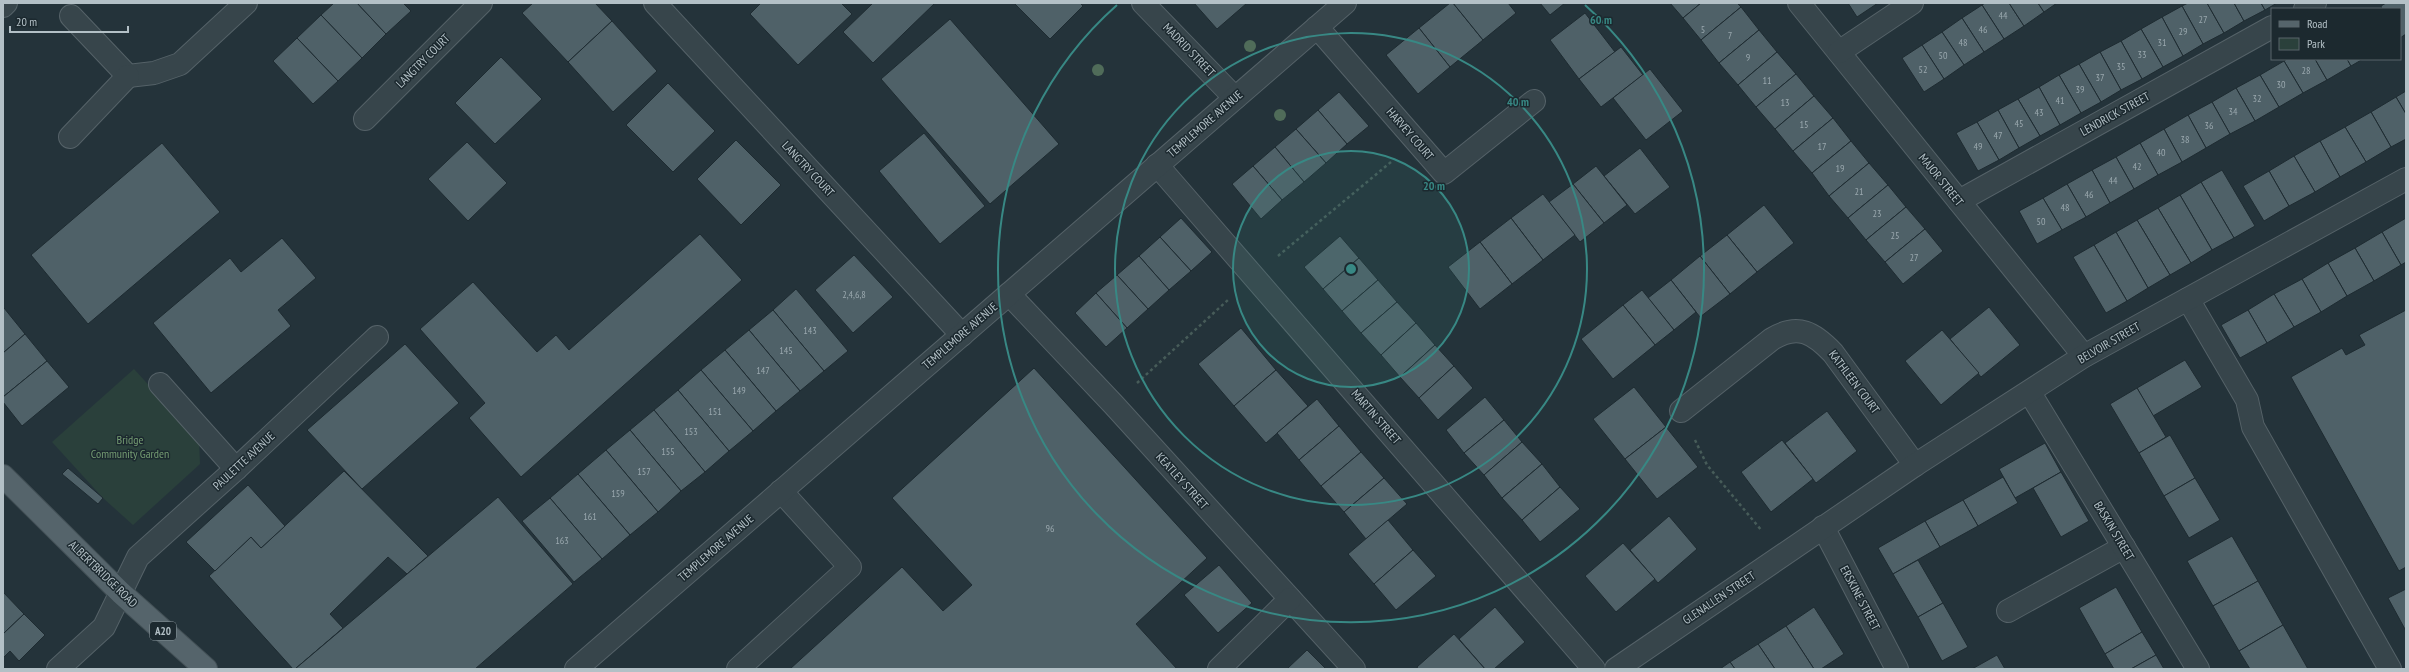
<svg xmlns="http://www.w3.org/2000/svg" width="2409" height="672" viewBox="0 0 2409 672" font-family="'PT Sans Narrow',sans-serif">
  <rect width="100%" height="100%" fill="#24333a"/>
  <polygon fill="#2a403b" points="134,369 199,440 200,464 133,525 103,498 52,442"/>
  <g fill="#4f6168" stroke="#1e2b31">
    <polygon points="334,3 357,3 386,34 362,58 321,15"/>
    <polygon points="357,3 403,3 411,11 386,34"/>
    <polygon points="533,3 595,3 612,21 568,62 522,13"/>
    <polygon points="761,3 841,3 852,14 798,65 750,14"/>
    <polygon points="873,3 935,3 873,63 843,32"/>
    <polygon points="1014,3 1080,3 1083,6 1050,39"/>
    <polygon points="1194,3 1247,3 1217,29"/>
    <polygon points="1450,3 1453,3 1483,40 1450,67 1419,28"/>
    <polygon points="1453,3 1508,3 1516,13 1483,40"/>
    <polygon points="1540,3 1565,3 1550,15"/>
    <polygon points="1670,3 1701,3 1683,18"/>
    <polygon points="1701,3 1737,3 1741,7 1701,40 1683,18"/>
    <polygon points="1848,3 1878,3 1857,17"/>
    <polygon points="1985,3 2009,3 2024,26 2004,39 1982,5"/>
    <polygon points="2009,3 2038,3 2044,12 2024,26"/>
    <polygon points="2038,3 2057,3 2044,12"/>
    <polygon points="2188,3 2207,3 2224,33 2203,44 2182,6"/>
    <polygon points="2207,3 2234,3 2244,21 2224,33"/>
    <polygon points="2234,3 2261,3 2265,10 2244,21"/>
    <polygon points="2261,3 2277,3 2265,10"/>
    <polygon points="2386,3 2406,3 2406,34 2400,38 2400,9 2382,9 2381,6"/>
    <polygon points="1982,5 2004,39 1984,52 1962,18"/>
    <polygon points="2182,6 2203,44 2183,56 2162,17"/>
    <polygon points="1741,7 1759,30 1719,63 1701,40"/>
    <polygon points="1585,13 1615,52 1579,79 1550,40"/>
    <polygon points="321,15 362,58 338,81 297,38"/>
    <polygon points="2162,17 2183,56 2163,67 2141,29"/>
    <polygon points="1962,18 1984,52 1964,65 1942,32"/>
    <polygon points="950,19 1059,144 990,204 881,79"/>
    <polygon points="612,21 657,71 613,112 568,62"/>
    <polygon points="1419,28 1450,67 1418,94 1386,55"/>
    <polygon points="2141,29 2163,67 2142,79 2121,41"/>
    <polygon points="1759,30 1777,52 1738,85 1719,63"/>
    <polygon points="1942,32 1964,65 1944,79 1922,45"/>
    <polygon points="297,38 338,81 313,104 273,61"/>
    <polygon points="2121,41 2142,79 2121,90 2100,52"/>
    <polygon points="1922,45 1944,79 1924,92 1902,58"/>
    <polygon points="1621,47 1643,75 1601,107 1579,79"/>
    <polygon points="1777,52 1796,74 1756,107 1738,85"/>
    <polygon points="2100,52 2121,90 2101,102 2079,64"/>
    <polygon points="501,57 542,99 495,144 455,103"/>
    <polygon points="2287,59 2315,59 2327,80 2303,93 2284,61"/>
    <polygon points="2315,59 2347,59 2351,66 2327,80"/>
    <polygon points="2347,59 2363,59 2351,66"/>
    <polygon points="2284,61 2303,93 2279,107 2260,75"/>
    <polygon points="2079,64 2101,102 2081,113 2059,75"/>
    <polygon points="1650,69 1683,111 1646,140 1613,98"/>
    <polygon points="1796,74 1814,96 1775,129 1756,107"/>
    <polygon points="2059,75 2081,113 2060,125 2039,87"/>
    <polygon points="2260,75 2279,107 2255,121 2236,88"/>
    <polygon points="668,83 715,131 673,172 626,125"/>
    <polygon points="2039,87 2060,125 2040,136 2018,99"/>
    <polygon points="2236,88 2255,121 2230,134 2212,102"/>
    <polygon points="2406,91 2406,114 2396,97"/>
    <polygon points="1339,92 1369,126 1347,144 1318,110"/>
    <polygon points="1814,96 1833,118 1793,151 1775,129"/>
    <polygon points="2396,97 2406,114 2406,139 2391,147 2371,112"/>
    <polygon points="2018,99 2040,136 2019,148 1998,110"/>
    <polygon points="2212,102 2230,134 2206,148 2188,115"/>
    <polygon points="1318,110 1347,144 1326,163 1296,129"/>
    <polygon points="1998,110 2019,148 1999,160 1977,122"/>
    <polygon points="2371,112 2391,147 2366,162 2345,127"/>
    <polygon points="2188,115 2206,148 2182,162 2164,129"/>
    <polygon points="1833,118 1851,141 1812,173 1793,151"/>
    <polygon points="1977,122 1999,160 1978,171 1956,133"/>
    <polygon points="2345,127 2366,162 2340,177 2320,141"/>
    <polygon points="1296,129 1326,163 1304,182 1275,147"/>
    <polygon points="2164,129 2182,162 2158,175 2140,143"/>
    <polygon points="924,133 985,206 940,244 879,171"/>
    <polygon points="736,140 781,185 741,225 697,179"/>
    <polygon points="1851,141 1869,163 1829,196 1812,173"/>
    <polygon points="2320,141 2340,177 2315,192 2294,156"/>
    <polygon points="467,142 507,183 468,221 428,179"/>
    <polygon points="162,143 220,212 88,324 31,255"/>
    <polygon points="2140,143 2158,175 2134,189 2116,157"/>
    <polygon points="1275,147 1304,182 1282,200 1253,166"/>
    <polygon points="1640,148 1670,187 1635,214 1604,176"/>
    <polygon points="2294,156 2315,192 2289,206 2269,171"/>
    <polygon points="2116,157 2134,189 2110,203 2092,170"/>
    <polygon points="1869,163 1888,185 1848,218 1829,196"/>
    <polygon points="1253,166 1282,200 1261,219 1232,184"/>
    <polygon points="1596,166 1627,205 1604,223 1573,184"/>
    <polygon points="2092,170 2110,203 2086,217 2067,184"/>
    <polygon points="2222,170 2255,226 2234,238 2201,182"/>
    <polygon points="2269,171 2289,206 2264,221 2243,186"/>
    <polygon points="2201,182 2234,238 2212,250 2180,195"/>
    <polygon points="1573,184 1604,223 1580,242 1549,202"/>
    <polygon points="2067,184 2086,217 2062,230 2043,198"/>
    <polygon points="1888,185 1906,207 1866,240 1848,218"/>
    <polygon points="1543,194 1575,235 1543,260 1511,218"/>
    <polygon points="2180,195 2212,250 2191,263 2158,208"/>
    <polygon points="2043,198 2062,230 2037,244 2019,211"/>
    <polygon points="1764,205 1794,243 1757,272 1727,235"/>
    <polygon points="1906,207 1925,229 1885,262 1866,240"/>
    <polygon points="2158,208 2191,263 2170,275 2137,220"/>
    <polygon points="1181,218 1212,252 1191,271 1160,237"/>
    <polygon points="1511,218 1543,260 1512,284 1480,242"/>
    <polygon points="2406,218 2406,262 2401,265 2382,232"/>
    <polygon points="2137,220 2170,275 2148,288 2116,232"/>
    <polygon points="1925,229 1943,251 1903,284 1885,262"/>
    <polygon points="2116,232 2148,288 2127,301 2094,245"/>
    <polygon points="2382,232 2401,265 2374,281 2355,248"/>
    <polygon points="700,234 742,280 521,477 469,418 485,403 420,329 473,282 537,352 556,335 569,350"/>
    <polygon points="1727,235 1757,272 1730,294 1700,256"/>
    <polygon points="1340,236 1359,258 1323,289 1304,267"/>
    <polygon points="1160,237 1191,271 1169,290 1139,256"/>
    <polygon points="282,238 316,278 278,310 291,326 211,393 153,323 230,258 241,272"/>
    <polygon points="1480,242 1512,284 1480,309 1448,267"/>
    <polygon points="2094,245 2127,301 2106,313 2073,257"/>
    <polygon points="2355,248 2374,281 2347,296 2328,263"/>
    <polygon points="854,255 893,297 853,333 815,290"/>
    <polygon points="1139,256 1169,290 1148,309 1117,275"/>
    <polygon points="1700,256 1730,294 1700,317 1671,280"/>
    <polygon points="1359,258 1378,280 1342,311 1323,289"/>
    <polygon points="2328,263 2347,296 2321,312 2302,279"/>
    <polygon points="1117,275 1148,309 1127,328 1096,293"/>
    <polygon points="2302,279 2321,312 2294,327 2274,294"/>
    <polygon points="1378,280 1397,302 1361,333 1342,311"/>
    <polygon points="1671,280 1696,312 1674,330 1648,298"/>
    <polygon points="796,289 848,351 824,371 773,310"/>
    <polygon points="1642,290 1674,330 1655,345 1623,305"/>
    <polygon points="1096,293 1127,328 1106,347 1075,313"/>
    <polygon points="2274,294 2294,327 2267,343 2248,310"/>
    <polygon points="1397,302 1416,323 1381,355 1361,333"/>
    <polygon points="1623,305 1655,345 1613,379 1581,339"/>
    <polygon points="1989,307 2020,345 1981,377 1950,339"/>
    <polygon points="4,308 25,334 3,353 3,309"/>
    <polygon points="773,310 824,371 800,391 749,330"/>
    <polygon points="2248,310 2267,343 2240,358 2221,325"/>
    <polygon points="2406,310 2406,567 2399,571 2291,377 2342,348 2346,355 2365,345 2359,335"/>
    <polygon points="1416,323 1435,345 1400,377 1381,355"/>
    <polygon points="1241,328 1276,370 1234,406 1198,364"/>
    <polygon points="749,330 800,391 776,411 725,350"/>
    <polygon points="1942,330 1979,373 1941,405 1905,361"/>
    <polygon points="25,334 47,361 3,397 3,353"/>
    <polygon points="405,344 459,403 362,489 307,430"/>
    <polygon points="1435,345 1454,366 1419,398 1400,377"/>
    <polygon points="725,350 776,411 753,431 701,370"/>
    <polygon points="2185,360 2202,387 2153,416 2137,388"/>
    <polygon points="47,361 69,387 22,426 3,402 3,397"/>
    <polygon points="1454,366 1473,388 1438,420 1419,398"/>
    <polygon points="1034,368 1207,558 1136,624 1177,669 790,669 902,567 943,611 972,585 892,498"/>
    <polygon points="701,370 753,431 729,451 678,390"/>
    <polygon points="1276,370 1308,406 1266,443 1234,406"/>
    <polygon points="1634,387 1666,427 1625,459 1593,419"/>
    <polygon points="2137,388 2166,437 2139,453 2110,404"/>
    <polygon points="678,390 729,451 705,472 654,410"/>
    <polygon points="1485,397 1504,420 1464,453 1446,430"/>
    <polygon points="1317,399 1339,426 1299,460 1277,433"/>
    <polygon points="654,410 705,472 681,491 630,430"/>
    <polygon points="1827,411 1857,451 1816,483 1785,443"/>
    <polygon points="1504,420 1522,442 1484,475 1464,453"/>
    <polygon points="1339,426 1361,452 1321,486 1299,460"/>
    <polygon points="1666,427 1698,467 1657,499 1625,459"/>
    <polygon points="630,430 681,491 658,512 606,450"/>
    <polygon points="2170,435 2195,478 2164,496 2139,453"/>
    <polygon points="1782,440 1813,479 1771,512 1741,472"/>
    <polygon points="1522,442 1542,464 1502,498 1484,475"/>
    <polygon points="2045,443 2061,472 2015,498 1999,469"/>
    <polygon points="606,450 658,512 630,535 578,474"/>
    <polygon points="1361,452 1384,478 1344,512 1321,486"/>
    <polygon points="1542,464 1560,487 1522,520 1502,498"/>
    <polygon points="68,468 103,498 98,504 62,474"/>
    <polygon points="344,471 428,556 407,574 388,557 330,614 343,628 295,669 293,669 209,576 251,537 261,548"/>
    <polygon points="2061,472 2089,521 2061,537 2033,488"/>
    <polygon points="578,474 630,535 602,559 550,498"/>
    <polygon points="2003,477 2018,503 1978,526 1963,500"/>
    <polygon points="1384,478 1407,504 1366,539 1344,512"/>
    <polygon points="2195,478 2220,520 2189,538 2164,496"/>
    <polygon points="248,485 285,526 261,548 251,537 215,571 186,542"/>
    <polygon points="1560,487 1580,509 1540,542 1522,520"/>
    <polygon points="498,497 573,584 475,669 295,669"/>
    <polygon points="550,498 602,559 574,582 522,521"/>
    <polygon points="1963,500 1978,526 1940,547 1925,521"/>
    <polygon points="1669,516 1697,549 1658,583 1630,550"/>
    <polygon points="1388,520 1413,550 1374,584 1348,554"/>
    <polygon points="1925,521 1940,547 1893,574 1878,548"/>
    <polygon points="2232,536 2258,581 2213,606 2187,561"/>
    <polygon points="1623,543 1655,579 1616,612 1585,576"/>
    <polygon points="1413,550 1436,576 1396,610 1374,584"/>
    <polygon points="1918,560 1943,603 1918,617 1893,574"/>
    <polygon points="1219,565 1252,603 1218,633 1184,595"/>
    <polygon points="2258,581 2283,625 2239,651 2213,606"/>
    <polygon points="2116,587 2142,632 2105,654 2079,608"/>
    <polygon points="2406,589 2406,631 2388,598"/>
    <polygon points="3,592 24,614 3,634"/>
    <polygon points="1943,603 1968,647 1942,661 1918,617"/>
    <polygon points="1495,607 1525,642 1494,669 1485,669 1459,639"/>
    <polygon points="1814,607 1844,654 1821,669 1814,669 1786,626"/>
    <polygon points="24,614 45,635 19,661 10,651 3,658 3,634"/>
    <polygon points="2283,625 2308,669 2250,669 2239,651"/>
    <polygon points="1786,626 1814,669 1775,669 1758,644"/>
    <polygon points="2142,632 2156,655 2131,669 2114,669 2105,654"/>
    <polygon points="1454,634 1485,669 1418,669 1417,667"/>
    <polygon points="1758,644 1775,669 1735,669 1730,662"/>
    <polygon points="1307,650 1326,669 1289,669 1288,668"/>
    <polygon points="1997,655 2005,669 1972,669"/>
    <polygon points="2156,655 2164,669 2131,669"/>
    <polygon points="1730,662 1735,669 1720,669"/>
  </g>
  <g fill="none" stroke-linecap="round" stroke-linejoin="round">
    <defs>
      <g id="service">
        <polyline points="2188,299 2247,400 2253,427 2390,669"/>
        <polyline points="160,384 236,469"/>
        <polyline points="2008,611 2124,547"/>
        <polyline points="738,669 850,567 781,491"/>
      </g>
      <g id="minor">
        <polyline points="655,3 962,335"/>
        <polyline points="1143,3 1235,98"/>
        <polyline points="1799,3 2084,356"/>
        <polyline points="3,6 6,3"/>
        <polyline points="2305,9 2315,3"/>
        <polyline points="71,16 128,76 154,73 180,64 246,3"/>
        <polyline points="1317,27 1444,173 1534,101"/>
        <polyline points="1839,52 1912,3"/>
        <polyline points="365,119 481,3"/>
        <polyline points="70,137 128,76"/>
        <polyline points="1157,165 1594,669"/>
        <polyline points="1959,201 2272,27"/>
        <polyline points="1009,294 1114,405 1354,669"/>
        <polyline points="2030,393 2198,669"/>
        <path d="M1681 411 1772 339C1798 323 1814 333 1833 353L1915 465"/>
        <polyline points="1823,527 1897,669"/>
        <polyline points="58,669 104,627 138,557 236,469 377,337"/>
        <polyline points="1219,669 1290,599"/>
        <polyline points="1616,669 1915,465 2084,356 2406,179"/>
      </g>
      <polyline id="tertiary" points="576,669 1345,3"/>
      <polyline id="primary" points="3,476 121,593 206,669"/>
    </defs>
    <use href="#service" stroke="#556268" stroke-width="24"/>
    <use href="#minor" stroke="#556268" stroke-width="24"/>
    <use href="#tertiary" stroke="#556268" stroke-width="24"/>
    <use href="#primary" stroke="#435056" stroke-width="24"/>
    <g stroke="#475c59" stroke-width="2.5" stroke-dasharray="3 3" stroke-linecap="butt">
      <polyline points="1278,256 1391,162"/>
      <polyline points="1137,383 1229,299"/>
      <polyline points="1695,440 1707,465 1762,531"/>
    </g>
    <use href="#service" stroke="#37454b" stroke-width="22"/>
    <use href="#minor" stroke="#37454b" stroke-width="22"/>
    <use href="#tertiary" stroke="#37454b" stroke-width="22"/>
    <use href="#primary" stroke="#55646b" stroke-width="22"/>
  </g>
  <g fill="#506c59">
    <circle cx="1250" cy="46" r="6"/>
    <circle cx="1098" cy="70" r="6"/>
    <circle cx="1280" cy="115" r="6"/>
  </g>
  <circle cx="1351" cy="269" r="118" fill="#388884" fill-opacity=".12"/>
  <g fill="none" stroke="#388884" stroke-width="2">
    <circle cx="1351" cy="269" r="118"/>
    <circle cx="1351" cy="269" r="236"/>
    <path d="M1585 5A353 353 0 1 1 1117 5"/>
  </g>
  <g text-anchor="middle" stroke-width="3" stroke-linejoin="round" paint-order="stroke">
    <g font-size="10" fill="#9aa8ae">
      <text x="2003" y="19">44</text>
      <text x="2203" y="23">27</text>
      <text x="1703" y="33">5</text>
      <text x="1983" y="33">46</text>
      <text x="2183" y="35">29</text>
      <text x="1730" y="39">7</text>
      <text x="1963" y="46">48</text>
      <text x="2162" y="46">31</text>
      <text x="2142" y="58">33</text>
      <text x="1943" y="59">50</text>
      <text x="1748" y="61">9</text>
      <text x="2121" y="70">35</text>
      <text x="1923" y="73">52</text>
      <text x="2306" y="74">28</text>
      <text x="2100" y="81">37</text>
      <text x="1767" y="84">11</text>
      <text x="2281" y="88">30</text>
      <text x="2080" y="93">39</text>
      <text x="2257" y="102">32</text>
      <text x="2060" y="104">41</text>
      <text x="1785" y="106">13</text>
      <text x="2233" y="115">34</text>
      <text x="2039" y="116">43</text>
      <text x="2019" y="127">45</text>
      <text x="1804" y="128">15</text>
      <text x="2209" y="129">36</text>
      <text x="1998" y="139">47</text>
      <text x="2185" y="143">38</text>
      <text x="1822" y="150">17</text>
      <text x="1978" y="150">49</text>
      <text x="2161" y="156">40</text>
      <text x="2137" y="170">42</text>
      <text x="1840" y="172">19</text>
      <text x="2113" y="184">44</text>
      <text x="1859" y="195">21</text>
      <text x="2089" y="198">46</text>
      <text x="2065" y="211">48</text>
      <text x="1877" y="217">23</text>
      <text x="2041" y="225">50</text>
      <text x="1895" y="239">25</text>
      <text x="1914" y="261">27</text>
      <text x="854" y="298">2,4,6,8</text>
      <text x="810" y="334">143</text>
      <text x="786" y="354">145</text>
      <text x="763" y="374">147</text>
      <text x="739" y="394">149</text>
      <text x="715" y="415">151</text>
      <text x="691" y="435">153</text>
      <text x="668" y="455">155</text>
      <text x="644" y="475">157</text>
      <text x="618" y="497">159</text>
      <text x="590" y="520">161</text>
      <text x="1050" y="532">96</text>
      <text x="562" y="544">163</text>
    </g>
    <rect fill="#1c292f" stroke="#869399" stroke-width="1" x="150" y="622" width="26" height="18" rx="3"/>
    <g font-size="11" font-weight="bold" fill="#b3c0c6">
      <text x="163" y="635">A20</text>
    </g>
    <g font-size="12" fill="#b3c0c6" stroke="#1c292f">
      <text transform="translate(1189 50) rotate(46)" y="4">MADRID STREET</text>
      <text transform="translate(423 61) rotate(-45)" y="4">LANGTRY COURT</text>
      <text transform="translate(2115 114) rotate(-29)" y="4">LENDRICK STREET</text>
      <text transform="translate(1205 124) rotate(-41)" y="4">TEMPLEMORE AVENUE</text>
      <text transform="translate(1410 134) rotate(49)" y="4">HARVEY COURT</text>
      <text transform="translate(808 169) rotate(47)" y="4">LANGTRY COURT</text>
      <text transform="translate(1941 180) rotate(51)" y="4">MAJOR STREET</text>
      <text transform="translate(960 336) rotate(-41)" y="4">TEMPLEMORE AVENUE</text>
      <text transform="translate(2109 343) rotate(-30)" y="4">BELVOIR STREET</text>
      <text transform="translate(1854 382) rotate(53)" y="4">KATHLEEN COURT</text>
      <text transform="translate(1376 417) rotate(49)" y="4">MARTIN STREET</text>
      <text transform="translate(244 461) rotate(-43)" y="4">PAULETTE AVENUE</text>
      <text transform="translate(1182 481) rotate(48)" y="4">KEATLEY STREET</text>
      <text transform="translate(2114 531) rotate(59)" y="4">BASKIN STREET</text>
      <text transform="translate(716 548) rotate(-41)" y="4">TEMPLEMORE AVENUE</text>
      <text transform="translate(103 574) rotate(44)" y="4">ALBERTBRIDGE ROAD</text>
      <text transform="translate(1719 598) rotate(-34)" y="4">GLENALLEN STREET</text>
      <text transform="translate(1860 598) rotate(62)" y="4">ERSKINE STREET</text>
    </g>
    <g font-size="12" fill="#749b72" stroke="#1c292f">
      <text x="130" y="444">Bridge<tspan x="130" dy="14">Community Garden</tspan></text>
    </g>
  </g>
  <circle cx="1351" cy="269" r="6" fill="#388884" stroke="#1c292f" stroke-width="2"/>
  <g font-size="12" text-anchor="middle" font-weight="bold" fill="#388884" stroke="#1c292f" stroke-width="3" stroke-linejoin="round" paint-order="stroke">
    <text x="1601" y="24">60 m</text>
    <text x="1518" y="106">40 m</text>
    <text x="1434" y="190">20 m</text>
  </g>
  <rect width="2409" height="672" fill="none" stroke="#b3c0c6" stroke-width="8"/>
  <rect x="2271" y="8" width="130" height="52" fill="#1c292f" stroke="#58656b"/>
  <rect x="2279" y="21" width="20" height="6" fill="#55646b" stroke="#58656b"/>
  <text x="2307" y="28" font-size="12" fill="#b3c0c6">Road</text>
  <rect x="2279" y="38" width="20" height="12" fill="#2a403b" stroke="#58656b"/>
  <text x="2307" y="48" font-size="12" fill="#b3c0c6">Park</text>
  <path d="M10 26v6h118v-6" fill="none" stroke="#b3c0c6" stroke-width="2"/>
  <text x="16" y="26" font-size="12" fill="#b3c0c6" stroke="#1c292f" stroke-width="3" paint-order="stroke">20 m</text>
</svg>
